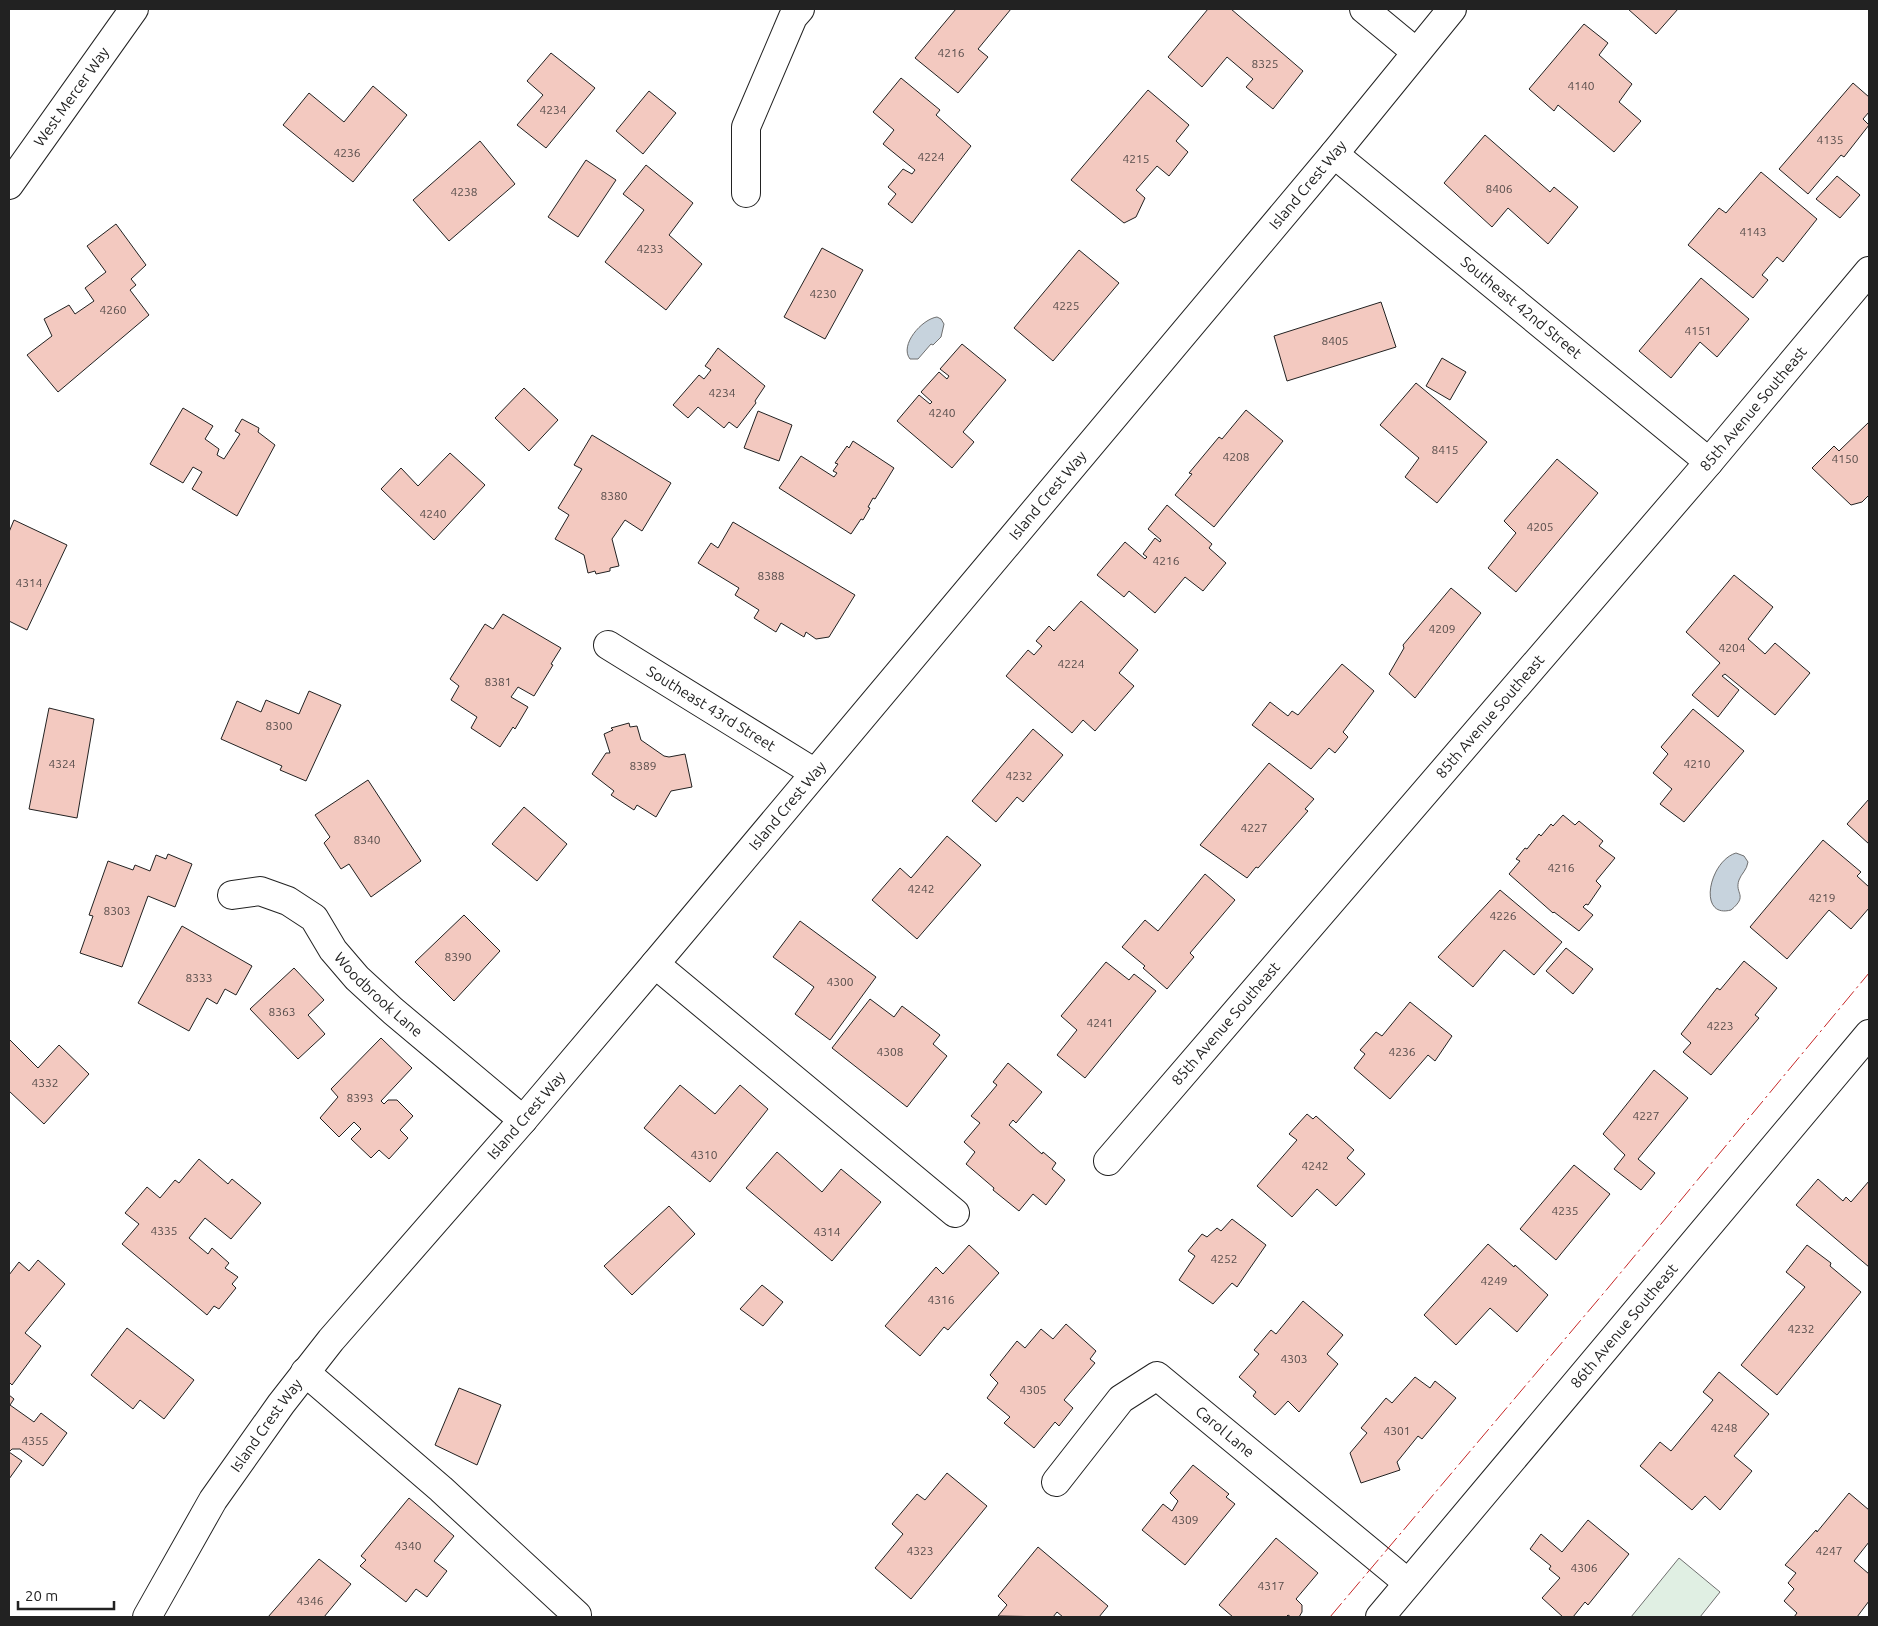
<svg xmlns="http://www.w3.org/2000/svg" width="1878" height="1626" viewBox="0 0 1878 1626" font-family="Ubuntu,sans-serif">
  <rect width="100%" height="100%" fill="#fff"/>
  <polygon fill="#e0efe3" stroke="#6f6f6f" points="1679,1558 1720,1592 1700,1617 1631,1617"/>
  <g fill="#c7d3dd" stroke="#6f6f6f">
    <path d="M937 317 941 319 944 324 941 337 933 345 931 344 918 359H910C899 345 922 319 937 317Z"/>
    <path d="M1736 853 1744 856 1748 862C1747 870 1741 874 1739 880 1734 894 1749 895 1731 910 1697 919 1709 861 1736 853Z"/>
  </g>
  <g fill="#f3c9c0" stroke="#222">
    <polygon points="956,9 1011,9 978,49 988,57 958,93 915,58"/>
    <polygon points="1208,9 1231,9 1303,71 1273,109 1246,87 1253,79 1227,57 1202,87 1168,57"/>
    <polygon points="1628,9 1678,9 1656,34"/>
    <polygon points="1584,24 1608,43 1599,55 1632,84 1619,102 1641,121 1614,152 1558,105 1554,111 1529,89"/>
    <polygon points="551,53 595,88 546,148 517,125 543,95 527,81"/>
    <polygon points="901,78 940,110 936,115 971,146 912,223 888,204 896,194 888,187 903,169 912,174 915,170 883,144 894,130 873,112"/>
    <polygon points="1853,83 1869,97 1869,112 1863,119 1869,125 1844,157 1841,155 1808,194 1779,169"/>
    <polygon points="373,86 407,115 353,182 283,125 309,93 344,122"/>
    <polygon points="1148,90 1189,125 1176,141 1188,152 1169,176 1157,166 1136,190 1145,198 1136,217 1124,223 1071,180"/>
    <polygon points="649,91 676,113 643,154 616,131"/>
    <polygon points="1485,135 1550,192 1554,187 1578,207 1548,244 1508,208 1492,227 1444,183"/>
    <polygon points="480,141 515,184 449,241 413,200"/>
    <polygon points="586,160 616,180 578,237 548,217"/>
    <polygon points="646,165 693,203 669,235 702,264 666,310 605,262 644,210 623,194"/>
    <polygon points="1761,172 1817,219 1783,262 1777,257 1762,275 1768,280 1753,298 1688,245 1719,208 1726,213"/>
    <polygon points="1837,176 1860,195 1840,218 1816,199"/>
    <polygon points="116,224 146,265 131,279 136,285 130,290 149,315 58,392 27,355 52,336 44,319 69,305 75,314 94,301 85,288 106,272 87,246"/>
    <polygon points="822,248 863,270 825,339 784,317"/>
    <polygon points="1079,250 1119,283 1053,361 1014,328"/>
    <polygon points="1701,278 1749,319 1717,357 1700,342 1671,378 1639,351"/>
    <polygon points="1381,302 1396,347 1287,381 1274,336"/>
    <polygon points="962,344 1006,380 963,432 974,442 952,468 897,421 919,395 930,404 932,402 921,392 939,372 947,379 949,376 940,369"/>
    <polygon points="718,348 765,386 755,401 756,403 737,428 729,422 724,428 698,407 688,418 673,405 699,375 704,379 711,370 705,366"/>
    <polygon points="1442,358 1466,372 1450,400 1426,386"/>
    <polygon points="1416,383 1487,442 1437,503 1405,477 1419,458 1380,425"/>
    <polygon points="524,388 558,420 529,451 495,418"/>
    <polygon points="183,408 213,426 205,439 219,449 217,455 224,459 240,434 235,431 242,419 259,428 258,432 275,445 237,516 192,489 202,472 193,467 183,483 150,464"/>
    <polygon points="1246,410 1283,441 1214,527 1175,495 1192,474 1189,473 1219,437 1222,439"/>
    <polygon points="758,411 792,425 779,461 744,448"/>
    <polygon points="1869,422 1869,495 1862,502 1851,505 1812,468 1834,446 1839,451"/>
    <polygon points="592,435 671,483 642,531 625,520 612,539 619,566 610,568 610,571 596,574 595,571 588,573 584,555 555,539 569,515 558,508 582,469 574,465"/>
    <polygon points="853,441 894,468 875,499 873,498 868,507 870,508 863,520 861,519 851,534 779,488 801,456 834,477 837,473 833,471 838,464 835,463 847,446 849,448"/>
    <polygon points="450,453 485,485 434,540 381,489 401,468 418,486"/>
    <polygon points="1557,459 1598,493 1516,592 1488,568 1516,533 1504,521"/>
    <polygon points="1167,505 1212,544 1209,548 1226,563 1203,591 1185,577 1155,613 1129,591 1124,597 1097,575 1125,542 1145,559 1147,557 1143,554 1155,538 1160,542 1161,540 1148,529"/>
    <polygon points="14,520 67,545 27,630 9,621 9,532"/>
    <polygon points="733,522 855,595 829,637 816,639 806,632 804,637 781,623 776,632 754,618 759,610 735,595 739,588 698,563 711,543 718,548"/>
    <polygon points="1734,575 1773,607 1748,639 1765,654 1775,643 1810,673 1775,715 1725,674 1722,676 1739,690 1718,717 1692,695 1720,663 1686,632"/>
    <polygon points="1451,588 1481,613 1415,698 1389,674 1404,648 1403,645"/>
    <polygon points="1081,601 1138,650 1119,673 1134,686 1095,731 1083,720 1072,733 1006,676 1028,650 1034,655 1042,646 1036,641 1049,626 1054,631"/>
    <polygon points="503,614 561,648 551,664 553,665 534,696 518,687 511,697 528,707 515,729 513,727 500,747 471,728 477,717 451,700 459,686 450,679 485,624 493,629"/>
    <polygon points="1342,664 1374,691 1343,732 1348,737 1335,753 1329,748 1311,769 1252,725 1270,702 1288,716 1292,711 1298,715"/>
    <polygon points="309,691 341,705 306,781 280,770 282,766 221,739 237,701 261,712 266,700 299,714"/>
    <polygon points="49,708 94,719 77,818 29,809"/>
    <polygon points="1693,709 1744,751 1684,822 1660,804 1672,789 1653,773 1668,754 1661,747"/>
    <polygon points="629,723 630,727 637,726 641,740 664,756 669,757 685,754 692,787 671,791 656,817 637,805 634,810 611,795 614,791 592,774 606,753 610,753 604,734 613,730 611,728"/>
    <polygon points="1033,729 1063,755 1023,802 1017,797 996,822 972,801"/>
    <polygon points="1269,763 1314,799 1305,809 1308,811 1258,868 1256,867 1247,878 1200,845"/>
    <polygon points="368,780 421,861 371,897 349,864 341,869 324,843 330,837 315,815"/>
    <polygon points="1869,799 1869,844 1847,824"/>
    <polygon points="524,807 567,844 537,881 492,844"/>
    <polygon points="1563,815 1575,825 1579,821 1603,841 1599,846 1615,858 1596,881 1601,886 1588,905 1586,904 1583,907 1593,915 1579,931 1554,912 1553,913 1509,874 1520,861 1516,859 1525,848 1527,849 1539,834 1541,836 1551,824 1553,826"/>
    <polygon points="947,836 981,865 917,939 872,900 900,868 911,878"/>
    <polygon points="1823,840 1861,872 1857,876 1869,887 1869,908 1851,929 1829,910 1787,959 1750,927"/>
    <polygon points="168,854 192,864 175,907 148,896 122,967 80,953 93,916 89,915 108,861 133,870 135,865 150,871 156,855 166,859"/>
    <polygon points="1205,874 1235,900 1190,953 1194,957 1167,989 1143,968 1145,966 1122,947 1145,920 1158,931"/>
    <polygon points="1500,890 1562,942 1534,975 1504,950 1473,987 1438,957"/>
    <polygon points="464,915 500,951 454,1001 415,962"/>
    <polygon points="800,921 876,977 830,1040 795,1014 814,987 773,957"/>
    <polygon points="182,926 252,966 236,995 225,989 217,1004 207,998 189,1031 138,1003"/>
    <polygon points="1566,948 1593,969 1573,994 1546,971"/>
    <polygon points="1744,961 1777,988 1755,1015 1759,1018 1711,1075 1683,1052 1691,1043 1681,1034 1717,988 1720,990"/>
    <polygon points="1106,962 1129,980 1134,974 1156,991 1085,1078 1057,1055 1077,1030 1061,1016"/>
    <polygon points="294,968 324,1000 308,1015 325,1034 298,1059 250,1009"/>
    <polygon points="870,999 894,1017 902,1006 940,1035 933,1044 947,1056 907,1107 832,1048"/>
    <polygon points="1410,1002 1452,1036 1435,1061 1428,1055 1390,1099 1354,1068 1365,1054 1360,1050 1376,1032 1382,1036"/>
    <polygon points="381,1038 412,1068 381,1101 384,1104 388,1100 397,1100 413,1116 400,1130 408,1138 389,1159 379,1150 371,1158 351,1139 361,1129 354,1122 339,1137 320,1118 338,1097 331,1089"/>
    <polygon points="9,1039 38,1068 59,1045 89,1074 44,1124 9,1091"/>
    <polygon points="1008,1063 1042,1092 1016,1123 1013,1120 1009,1125 1042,1154 1043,1152 1056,1163 1052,1169 1065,1180 1046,1205 1033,1194 1019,1211 993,1190 994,1188 966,1164 975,1152 964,1142 980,1123 971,1116 997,1085 993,1082"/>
    <polygon points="1654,1070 1688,1098 1638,1159 1655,1173 1641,1190 1614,1169 1625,1155 1603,1134"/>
    <polygon points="680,1085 715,1114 740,1085 768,1109 710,1182 644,1128"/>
    <polygon points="1307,1114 1313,1119 1316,1116 1354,1150 1347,1158 1365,1174 1336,1206 1317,1189 1292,1217 1257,1186 1297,1140 1289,1134"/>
    <polygon points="777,1152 822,1192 841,1169 881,1202 832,1261 746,1188"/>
    <polygon points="199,1159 228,1184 232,1179 261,1203 231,1239 205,1218 189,1238 208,1254 212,1248 229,1263 225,1268 238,1277 232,1284 236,1288 219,1309 214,1306 207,1315 122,1244 139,1224 125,1213 147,1187 160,1198 175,1180 179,1183"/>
    <polygon points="1574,1165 1610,1194 1556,1260 1520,1229"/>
    <polygon points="1818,1179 1843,1201 1846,1197 1851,1202 1869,1181 1869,1267 1796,1205"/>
    <polygon points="669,1206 695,1234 632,1295 604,1266"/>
    <polygon points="1232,1219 1266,1245 1237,1287 1232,1283 1213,1304 1179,1280 1195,1256 1188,1251 1202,1234 1207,1237 1217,1228 1221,1231"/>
    <polygon points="1488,1244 1514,1267 1515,1265 1548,1295 1517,1332 1490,1308 1456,1345 1424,1315"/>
    <polygon points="969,1245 999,1273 948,1330 944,1327 920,1356 885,1326 936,1267 943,1274"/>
    <polygon points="1807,1245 1831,1263 1830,1266 1861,1292 1777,1395 1741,1365 1805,1287 1786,1272"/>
    <polygon points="38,1260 65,1284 25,1333 41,1346 12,1385 9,1382 9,1275 19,1262 29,1271"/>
    <polygon points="762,1285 783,1302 763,1326 740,1309"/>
    <polygon points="1303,1301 1343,1335 1327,1354 1338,1364 1299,1412 1288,1401 1275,1415 1253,1396 1256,1392 1239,1377 1259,1354 1254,1350 1271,1330 1276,1334"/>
    <polygon points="1066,1324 1096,1351 1090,1359 1095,1363 1064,1400 1073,1408 1059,1426 1055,1422 1034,1448 1004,1423 1010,1417 987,1398 998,1383 990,1375 1017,1341 1025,1348 1041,1329 1053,1339"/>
    <polygon points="127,1328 194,1380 164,1419 140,1400 133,1409 91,1375"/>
    <polygon points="1719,1372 1769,1414 1734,1456 1752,1471 1720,1510 1705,1496 1692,1510 1640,1466 1660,1442 1671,1451 1713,1400 1703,1392"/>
    <polygon points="1415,1377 1430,1388 1435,1381 1456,1398 1422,1439 1418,1436 1397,1462 1400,1470 1361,1483 1350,1453 1367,1433 1361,1428 1386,1398 1392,1403"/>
    <polygon points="459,1388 501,1405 477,1465 435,1445"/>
    <polygon points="9,1395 14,1399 10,1405 34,1422 41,1413 67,1433 43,1466 20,1449 12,1449 9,1452 22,1461 9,1479"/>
    <polygon points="1193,1465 1229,1494 1226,1497 1235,1504 1185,1565 1142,1530 1163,1504 1172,1511 1178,1501 1170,1493"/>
    <polygon points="947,1473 987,1506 911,1599 875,1568 903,1534 892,1524 917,1494 925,1500"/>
    <polygon points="1849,1493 1869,1510 1869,1542 1854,1561 1869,1574 1869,1601 1857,1617 1794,1617 1797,1613 1784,1601 1794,1589 1788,1583 1796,1573 1785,1565 1816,1530 1817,1532"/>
    <polygon points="409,1498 454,1536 434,1561 447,1571 427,1597 416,1589 406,1602 360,1566 366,1560 361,1556"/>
    <polygon points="1588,1520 1629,1554 1588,1605 1585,1602 1573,1617 1563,1617 1542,1598 1560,1578 1549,1569 1551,1566 1530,1549 1541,1534 1562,1552"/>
    <polygon points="1276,1538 1318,1573 1296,1599 1302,1605 1302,1612 1299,1617 1291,1617 1288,1615 1286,1617 1233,1617 1219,1605"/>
    <polygon points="1038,1547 1108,1606 1099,1617 1063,1617 1057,1612 1053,1617 998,1616 1007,1605 998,1596"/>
    <polygon points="319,1559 351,1584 324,1617 268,1617"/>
  </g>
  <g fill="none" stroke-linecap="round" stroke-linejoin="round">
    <defs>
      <g id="street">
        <polyline points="1364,9 1416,52"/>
        <path id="s1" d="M1334 154 1709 462"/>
        <polyline points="746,193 746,127 793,17 800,9"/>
        <path id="s2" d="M608 645 815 773"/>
        <path id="s3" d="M232 895 260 891 288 901 314 918 333 950 357 978 393 1011 523 1120"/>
        <polyline points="655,964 955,1213"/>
        <path id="s4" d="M1108 1161 1709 462 1869 271"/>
        <polyline points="305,1372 441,1489 577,1615"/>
        <path id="s5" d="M1056 1482 1121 1399 1157 1376 1408 1583"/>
        <path id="s6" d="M1380 1617 1869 1034"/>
      </g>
      <g id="secondary">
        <path id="s7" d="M9 185 134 9"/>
        <path id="s8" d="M147 1617 213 1500 281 1404 331 1340 523 1120 655 964 1334 154 1452 9"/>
      </g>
    </defs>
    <use href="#street" stroke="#222" stroke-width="30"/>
    <use href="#secondary" stroke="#222" stroke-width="30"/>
    <use href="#street" stroke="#fff" stroke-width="28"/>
    <use href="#secondary" stroke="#fff" stroke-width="28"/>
    <polyline stroke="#c62828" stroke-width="1" stroke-dasharray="18 4 2.5 4" stroke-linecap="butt" points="1330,1617 1608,1288 1869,973"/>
  </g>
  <g text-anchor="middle" stroke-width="4" stroke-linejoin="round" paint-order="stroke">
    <g font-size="12" fill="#564c4a">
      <text x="951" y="57">4216</text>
      <text x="1265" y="68">8325</text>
      <text x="1581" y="90">4140</text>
      <text x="553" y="114">4234</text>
      <text x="1830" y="144">4135</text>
      <text x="347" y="157">4236</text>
      <text x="931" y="161">4224</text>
      <text x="1136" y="163">4215</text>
      <text x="1499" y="193">8406</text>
      <text x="464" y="196">4238</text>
      <text x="1753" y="236">4143</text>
      <text x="650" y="253">4233</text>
      <text x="823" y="298">4230</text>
      <text x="1066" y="310">4225</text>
      <text x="113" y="314">4260</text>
      <text x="1698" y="335">4151</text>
      <text x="1335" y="345">8405</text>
      <text x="722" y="397">4234</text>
      <text x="942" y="417">4240</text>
      <text x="1445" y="454">8415</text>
      <text x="1236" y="461">4208</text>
      <text x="1845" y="463">4150</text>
      <text x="614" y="500">8380</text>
      <text x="433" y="518">4240</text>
      <text x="1540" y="531">4205</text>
      <text x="1166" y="565">4216</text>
      <text x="771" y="580">8388</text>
      <text x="29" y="587">4314</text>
      <text x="1442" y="633">4209</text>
      <text x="1732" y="652">4204</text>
      <text x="1071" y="668">4224</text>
      <text x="498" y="686">8381</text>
      <text x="279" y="730">8300</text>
      <text x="62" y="768">4324</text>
      <text x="1697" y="768">4210</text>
      <text x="643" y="770">8389</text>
      <text x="1019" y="780">4232</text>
      <text x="1254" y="832">4227</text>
      <text x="367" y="844">8340</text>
      <text x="1561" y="872">4216</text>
      <text x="921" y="893">4242</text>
      <text x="1822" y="902">4219</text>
      <text x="117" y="915">8303</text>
      <text x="1503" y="920">4226</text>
      <text x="458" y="961">8390</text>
      <text x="199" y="982">8333</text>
      <text x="840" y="986">4300</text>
      <text x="282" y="1016">8363</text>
      <text x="1100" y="1027">4241</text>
      <text x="1720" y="1030">4223</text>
      <text x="890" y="1056">4308</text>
      <text x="1402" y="1056">4236</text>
      <text x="45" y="1087">4332</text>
      <text x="360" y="1102">8393</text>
      <text x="1646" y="1120">4227</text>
      <text x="704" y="1159">4310</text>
      <text x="1315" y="1170">4242</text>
      <text x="1565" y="1215">4235</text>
      <text x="164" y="1235">4335</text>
      <text x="827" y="1236">4314</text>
      <text x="1224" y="1263">4252</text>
      <text x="1494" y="1285">4249</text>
      <text x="941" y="1304">4316</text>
      <text x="1801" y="1333">4232</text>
      <text x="1294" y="1363">4303</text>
      <text x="1033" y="1394">4305</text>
      <text x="1724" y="1432">4248</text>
      <text x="1397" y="1435">4301</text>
      <text x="35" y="1445">4355</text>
      <text x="1185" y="1524">4309</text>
      <text x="408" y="1550">4340</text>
      <text x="920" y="1555">4323</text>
      <text x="1829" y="1555">4247</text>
      <text x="1584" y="1572">4306</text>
      <text x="1271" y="1590">4317</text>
      <text x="310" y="1605">4346</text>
    </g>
    <g font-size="15" fill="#222" stroke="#fff">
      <text dy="5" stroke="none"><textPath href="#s7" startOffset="108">West Mercer Way</textPath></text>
      <text dy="5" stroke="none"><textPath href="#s8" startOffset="1846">Island Crest Way</textPath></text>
      <text dy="5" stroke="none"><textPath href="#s1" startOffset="242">Southeast 42nd Street</textPath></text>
      <text dy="5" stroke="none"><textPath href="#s4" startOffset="991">85th Avenue Southeast</textPath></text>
      <text dy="5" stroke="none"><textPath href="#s8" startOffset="1441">Island Crest Way</textPath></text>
      <text dy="5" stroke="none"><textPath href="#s2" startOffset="121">Southeast 43rd Street</textPath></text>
      <text dy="5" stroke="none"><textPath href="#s4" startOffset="586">85th Avenue Southeast</textPath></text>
      <text dy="5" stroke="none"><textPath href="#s8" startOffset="1036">Island Crest Way</textPath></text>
      <text dy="5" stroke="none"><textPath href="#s3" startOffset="190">Woodbrook Lane</textPath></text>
      <text dy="5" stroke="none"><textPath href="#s4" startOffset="181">85th Avenue Southeast</textPath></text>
      <text dy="5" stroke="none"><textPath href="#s8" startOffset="631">Island Crest Way</textPath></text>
      <text dy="5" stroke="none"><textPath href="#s6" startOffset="380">86th Avenue Southeast</textPath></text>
      <text dy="5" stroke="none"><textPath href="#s8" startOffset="226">Island Crest Way</textPath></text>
      <text dy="5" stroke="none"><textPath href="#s5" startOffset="236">Carol Lane</textPath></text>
    </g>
  </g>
  <rect width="1878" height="1626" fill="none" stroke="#222222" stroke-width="20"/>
  <path d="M18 1601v8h96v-8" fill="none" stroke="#222222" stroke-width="2.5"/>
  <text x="25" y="1601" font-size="15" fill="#222222" stroke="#ffffff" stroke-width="4" paint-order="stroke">20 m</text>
</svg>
